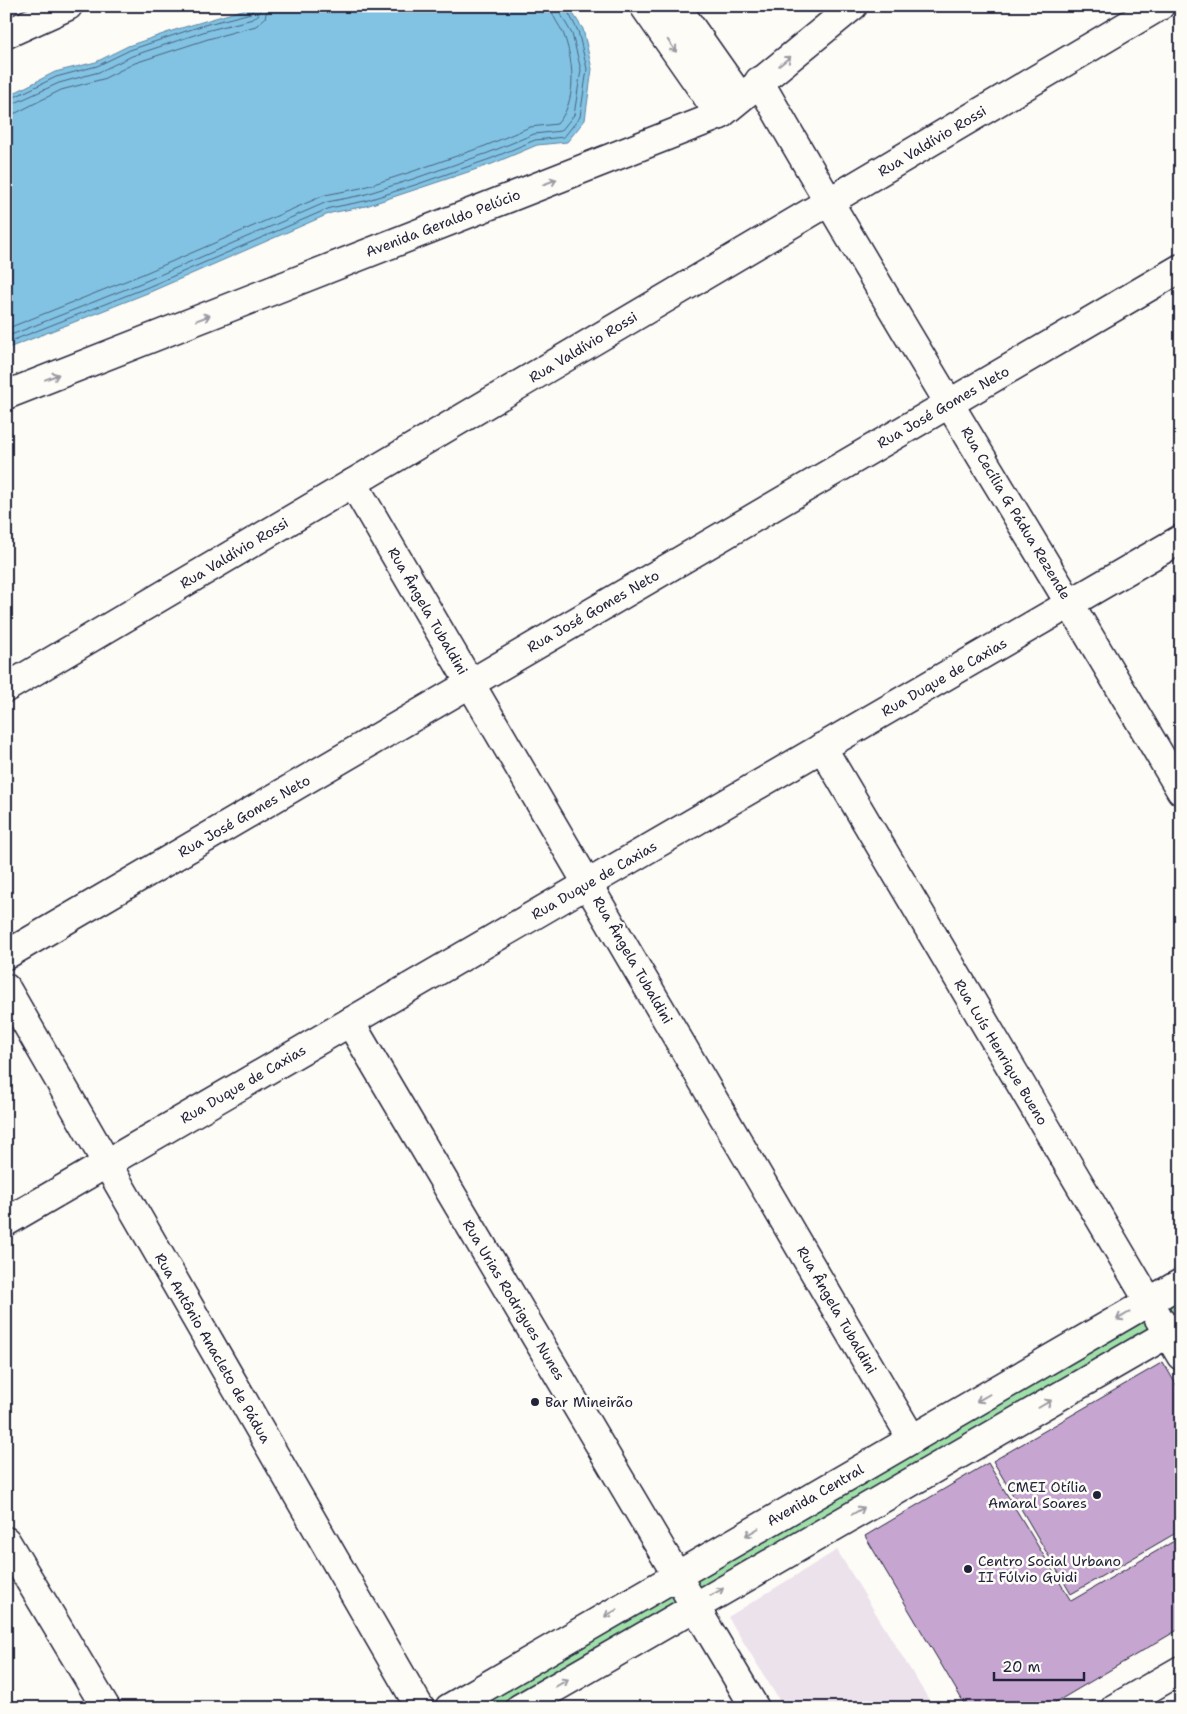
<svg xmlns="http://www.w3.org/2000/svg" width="1187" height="1714" viewBox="0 0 1187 1714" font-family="'Shantell Sans',sans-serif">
  <rect width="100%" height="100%" fill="#fdfcf7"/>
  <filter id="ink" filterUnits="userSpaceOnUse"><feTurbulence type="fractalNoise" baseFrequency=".02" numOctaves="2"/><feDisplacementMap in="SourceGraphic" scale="10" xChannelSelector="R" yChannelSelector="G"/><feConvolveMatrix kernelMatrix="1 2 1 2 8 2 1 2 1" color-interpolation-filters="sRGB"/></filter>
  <g filter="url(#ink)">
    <polygon fill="#ece2ec" points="837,1550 934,1708 784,1708 728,1617"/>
    <g fill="#9fe0a9" stroke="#608172">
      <polygon points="1181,1295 1181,1313 1172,1317 1164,1305"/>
      <polygon points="1145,1317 1152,1330 698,1591 691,1579"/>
      <polygon points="673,1591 679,1601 496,1708 469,1708"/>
    </g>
    <polygon fill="#82c3e3" stroke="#5c83a0" points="256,6 568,6 583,29 592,69 585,120 567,142 537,145 492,164 366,206 331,213 150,292 6,349 6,97 55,72 96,62 128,46 178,29"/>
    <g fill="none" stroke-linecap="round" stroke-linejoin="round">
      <g stroke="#48627e" stroke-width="1">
        <polyline points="6,101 56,77 97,66 130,50 204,25 251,13 255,6"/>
        <polyline points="6,107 59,83 99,72 132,56 206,31 253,19 259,14 261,6"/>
        <polyline points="6,114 16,113 61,90 103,79 135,63 208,39 256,26 265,18 268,6"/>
        <path d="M6 329 143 274 325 195 361 188 411 172 485 146 530 127 557 124C577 102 574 65 565 38 562 27 552 19 551 6"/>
        <polyline points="6,337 146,281 327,202 363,195 413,179 488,153 534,134 561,131 574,115 581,70 572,34 560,13 559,6"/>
        <polyline points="6,343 148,287 330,208 365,201 415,185 490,159 535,140 564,137 580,117 587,69 578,31 565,6"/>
      </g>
    </g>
    <g fill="#c6a6d1" stroke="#22223b">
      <polygon points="1163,1362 1181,1393 1181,1530 1071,1594 993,1461"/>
      <polygon points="988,1463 1071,1601 1181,1537 1181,1628 1046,1708 967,1708 865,1536"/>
    </g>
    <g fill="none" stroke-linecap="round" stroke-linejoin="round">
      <defs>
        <g id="street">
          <polyline points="644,6 720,115"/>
          <polyline points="676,6 740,97"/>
          <path d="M759 81C895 320 1042 553 1181 791"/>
          <polyline points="353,483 912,1439"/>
          <polyline points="6,688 1160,6"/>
          <polyline points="822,747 1181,1356"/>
          <polyline points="6,955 1181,268"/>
          <polyline points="6,988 420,1708"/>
          <polyline points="350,1022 755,1708"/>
          <polyline points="6,1222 1181,539"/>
          <polyline points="6,1541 106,1708"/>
          <polyline points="449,1708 1181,1283"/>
          <polyline points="520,1708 1181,1326"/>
          <polyline points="1115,1708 1181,1670"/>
        </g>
        <g id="secondary">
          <polyline points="6,34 68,6"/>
          <polyline points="6,395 720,115 853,6"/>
        </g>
      </defs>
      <use href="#street" stroke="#22223b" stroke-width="31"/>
      <use href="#secondary" stroke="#22223b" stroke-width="31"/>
      <use href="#street" stroke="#fdfcf7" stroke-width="28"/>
      <use href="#secondary" stroke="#fdfcf7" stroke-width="28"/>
    </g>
    <defs><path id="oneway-shaft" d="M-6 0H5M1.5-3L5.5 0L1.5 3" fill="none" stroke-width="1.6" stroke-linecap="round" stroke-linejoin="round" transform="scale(1.25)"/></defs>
    <g stroke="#9a9aa2">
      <use href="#oneway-shaft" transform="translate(672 46) rotate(55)"/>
      <use href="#oneway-shaft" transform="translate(785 61) rotate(-39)"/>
      <use href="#oneway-shaft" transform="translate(550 182) rotate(-21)"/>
      <use href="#oneway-shaft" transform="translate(203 318) rotate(-21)"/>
      <use href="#oneway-shaft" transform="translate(52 377) rotate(-21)"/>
      <use href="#oneway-shaft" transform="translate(1123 1316) rotate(150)"/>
      <use href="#oneway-shaft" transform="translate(983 1398) rotate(150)"/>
      <use href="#oneway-shaft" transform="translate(1045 1404) rotate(-30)"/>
      <use href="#oneway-shaft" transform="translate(858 1511) rotate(-30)"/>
      <use href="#oneway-shaft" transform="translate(752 1532) rotate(150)"/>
      <use href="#oneway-shaft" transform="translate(717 1592) rotate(-30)"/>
      <use href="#oneway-shaft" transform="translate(611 1613) rotate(150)"/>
      <use href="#oneway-shaft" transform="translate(562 1683) rotate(-30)"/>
    </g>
  </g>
  <g fill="#22223b" stroke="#fdfcf7" stroke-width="2">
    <circle cx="535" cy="1402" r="5"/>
    <circle cx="1097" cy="1495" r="5"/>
    <circle cx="968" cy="1569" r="5"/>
  </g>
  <g text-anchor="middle" stroke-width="5" stroke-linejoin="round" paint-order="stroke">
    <g font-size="14" fill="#22223b" stroke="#fdfcf7">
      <text transform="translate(932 141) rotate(-31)" y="5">Rua Valdívio Rossi</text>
      <text transform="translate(443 223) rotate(-21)" y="5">Avenida Geraldo Pelúcio</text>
      <text transform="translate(583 347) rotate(-31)" y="5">Rua Valdívio Rossi</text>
      <text transform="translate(943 407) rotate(-30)" y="5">Rua José Gomes Neto</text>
      <text transform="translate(1016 513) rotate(59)" y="5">Rua Cecília G Pádua Rezende</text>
      <text transform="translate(234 553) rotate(-31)" y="5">Rua Valdívio Rossi</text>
      <text transform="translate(428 611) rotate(60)" y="5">Rua Ângela Tubaldini</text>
      <text transform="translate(593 611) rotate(-30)" y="5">Rua José Gomes Neto</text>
      <text transform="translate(944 677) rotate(-30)" y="5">Rua Duque de Caxias</text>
      <text transform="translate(244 816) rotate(-30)" y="5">Rua José Gomes Neto</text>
      <text transform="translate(594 880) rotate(-30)" y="5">Rua Duque de Caxias</text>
      <text transform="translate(633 960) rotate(60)" y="5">Rua Ângela Tubaldini</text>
      <text transform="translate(1001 1052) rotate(59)" y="5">Rua Luís Henrique Bueno</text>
      <text transform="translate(243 1084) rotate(-30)" y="5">Rua Duque de Caxias</text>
      <text transform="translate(514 1300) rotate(59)" y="5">Rua Urias Rodrigues Nunes</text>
      <text transform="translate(837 1310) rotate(60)" y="5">Rua Ângela Tubaldini</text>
      <text transform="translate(213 1348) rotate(60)" y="5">Rua Antônio Anacleto de Pádua</text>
      <text transform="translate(815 1495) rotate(-30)" y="5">Avenida Central</text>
    </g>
    <g font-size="14" fill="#22223b" stroke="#fdfcf7" text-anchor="start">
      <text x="545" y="1407">Bar Mineirão</text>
      <text x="1087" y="1492" text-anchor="end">CMEI Otília<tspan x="1087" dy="16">Amaral Soares</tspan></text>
      <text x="978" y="1566">Centro Social Urbano<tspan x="978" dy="16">II Fúlvio Guidi</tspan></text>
    </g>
  </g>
  <rect width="1187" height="1714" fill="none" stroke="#fdfcf7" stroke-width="25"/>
  <rect x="12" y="12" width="1162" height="1689" fill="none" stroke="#22223b" stroke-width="2" filter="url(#ink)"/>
  <path d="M994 1672v8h90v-8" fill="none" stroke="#22223b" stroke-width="2.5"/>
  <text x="1002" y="1672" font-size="15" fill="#22223b" stroke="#fdfcf7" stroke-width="4" paint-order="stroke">20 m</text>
</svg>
